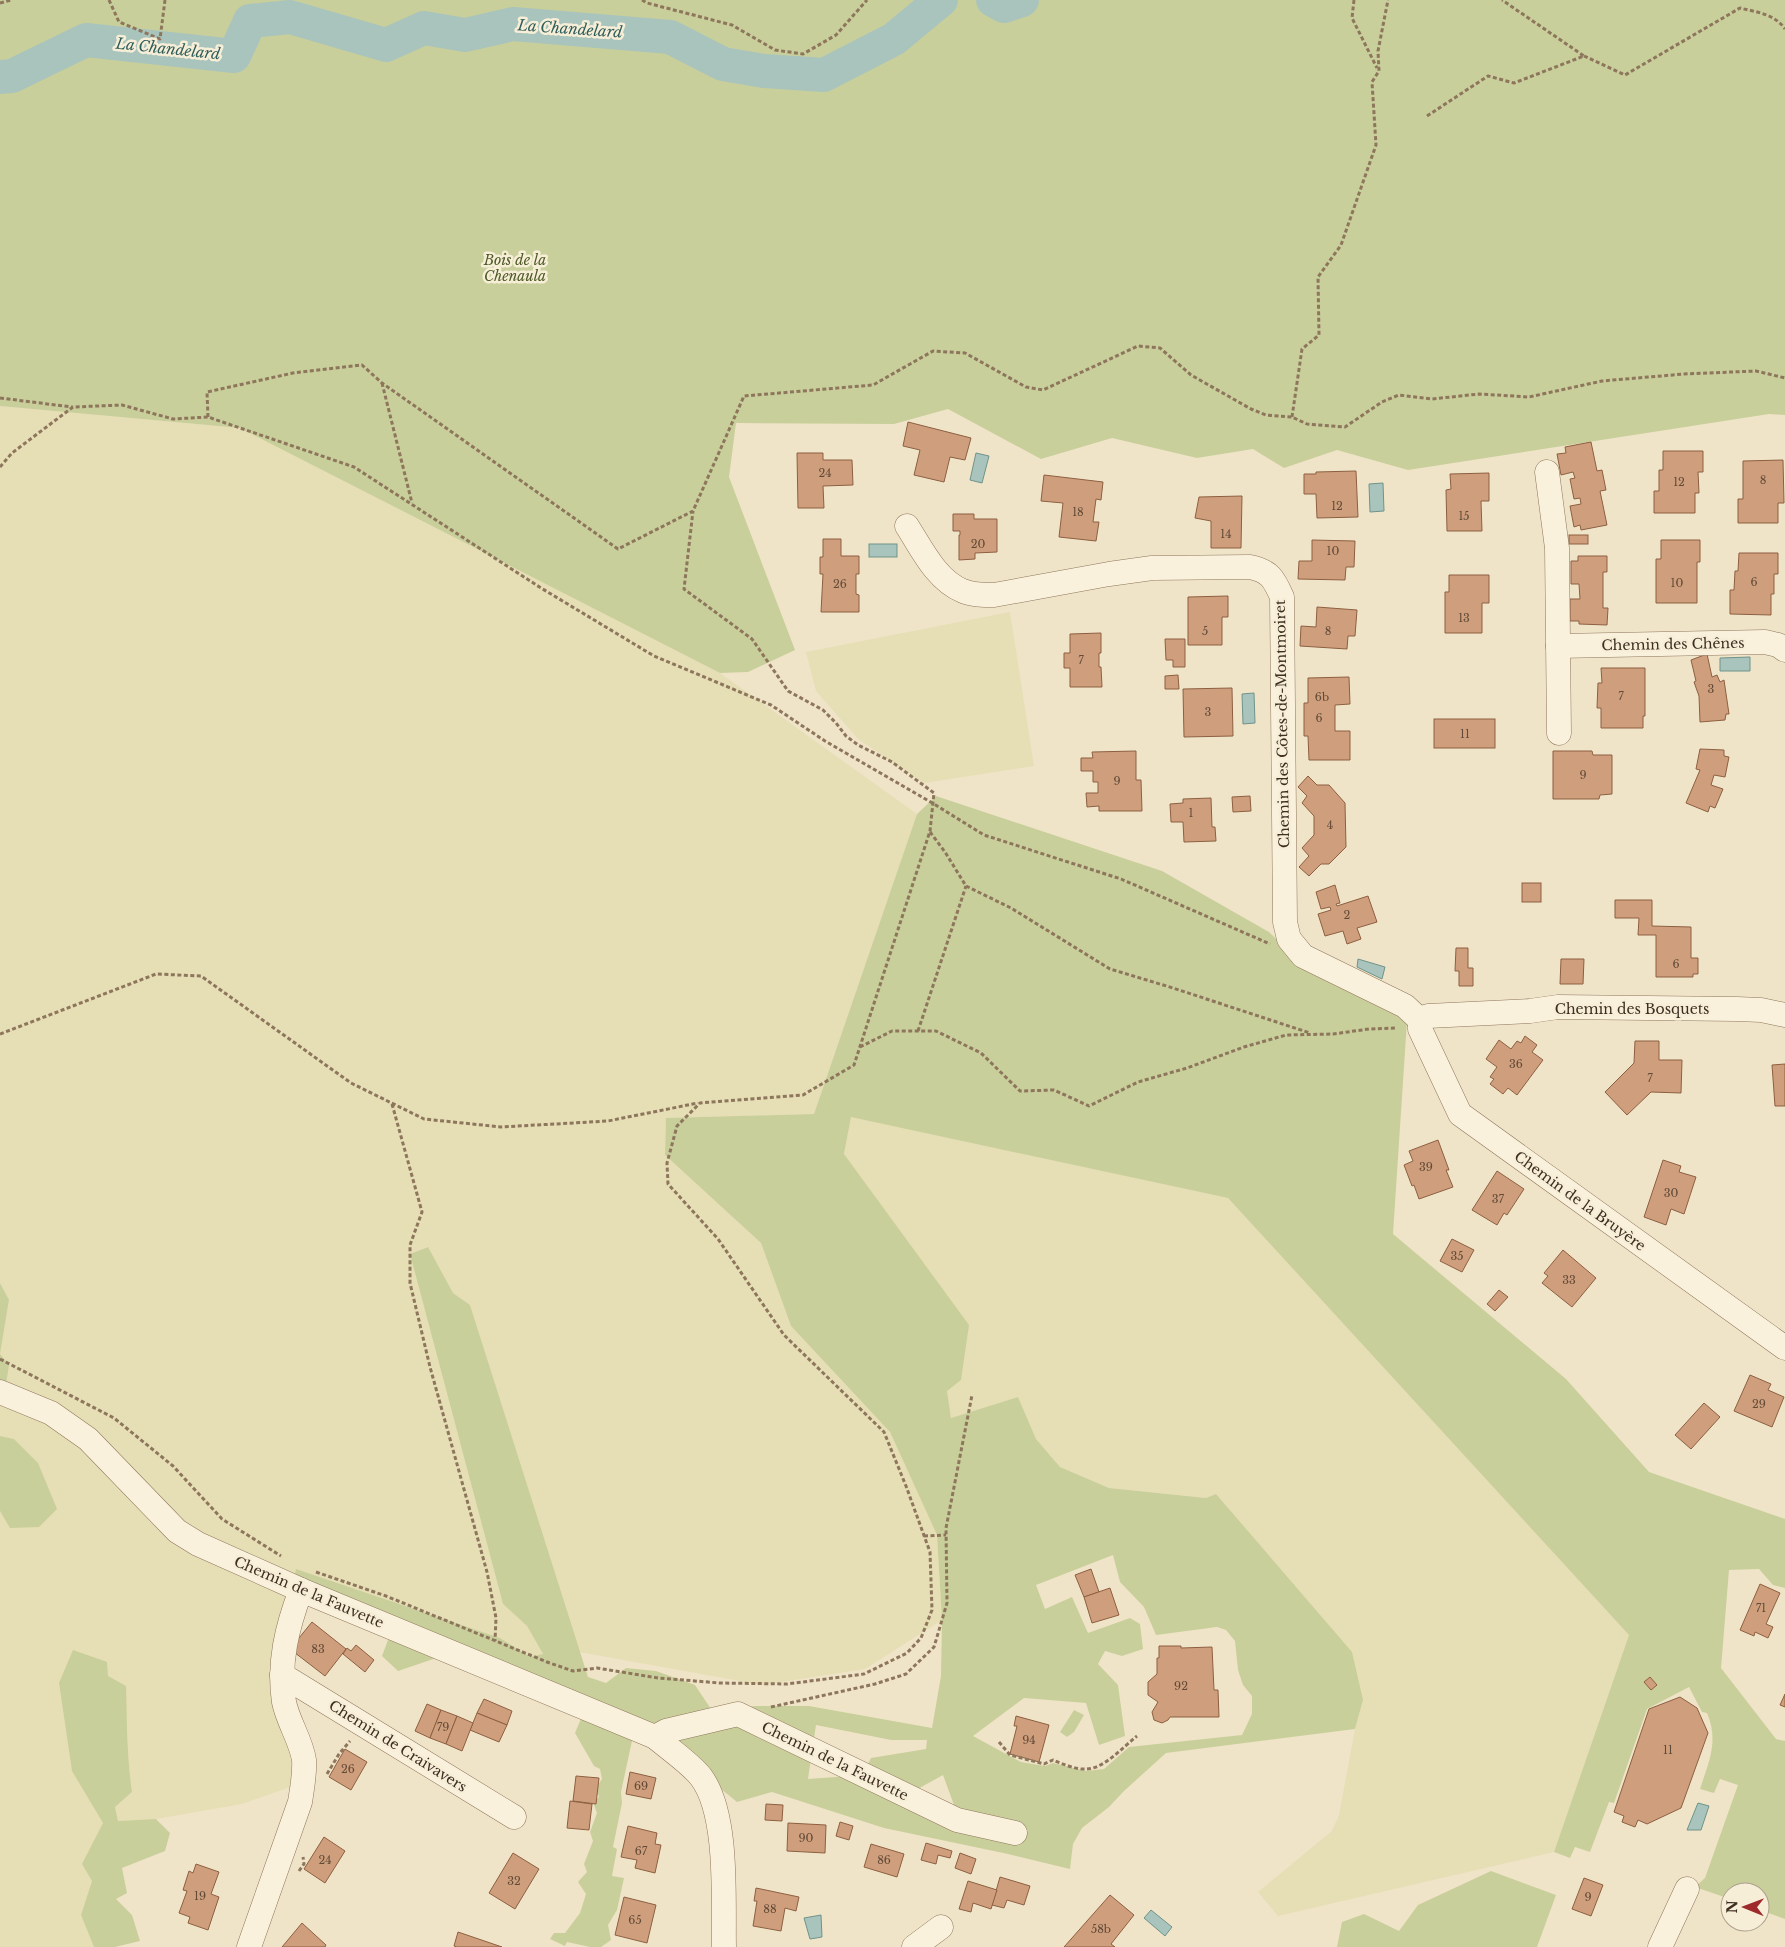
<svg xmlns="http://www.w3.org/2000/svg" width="1785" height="1947" viewBox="0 0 1785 1947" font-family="'Libre Baskerville',serif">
  <rect width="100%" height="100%" fill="#f0e4c8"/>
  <g fill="#e6deb5">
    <polygon points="0,406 240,428 720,673 917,814 814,1114 666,1118 665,1155 761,1243 791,1326 890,1432 937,1535 942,1620 865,1669 762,1685 579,1652 470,1305 453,1293 427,1247 410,1254 503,1604 527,1626 543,1655 530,1657 500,1638 296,1569 275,1681 296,1785 242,1804 156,1819 118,1821 115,1807 132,1792 129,1768 127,1720 59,1683 72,1770 103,1823 83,1864 92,1881 81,1915 94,1947 0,1947 0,1511 11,1527 14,1439 0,1436 0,1382 9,1365 0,1354 9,1301 0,1283"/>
    <polygon points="1010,612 1034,766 924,783 858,739 816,691 806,652"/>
    <polygon points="851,1116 1228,1198 1629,1635 1554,1852 1278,1916 1258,1892 1332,1831 1339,1815 1355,1729 1363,1700 1216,1494 1206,1498 1109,1488 1060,1467 1036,1439 1018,1397 951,1418 947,1391 844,1154"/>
  </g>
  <g fill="#c9cf9b" fill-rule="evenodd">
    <polygon points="0,0 1785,0 1785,415 1769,414 1408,470 1337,450 1284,468 1253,449 1197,458 1112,438 1041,459 948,409 894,424 736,423 729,477 795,650 748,672 720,673 240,428 0,406"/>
    <path d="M936 796 1162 871 1269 932 1298 960 1373 999 1407 1021 1393 1234 1566 1379 1649 1472 1785 1519V1588L1773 1585 1759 1569 1729 1570 1721 1668 1776 1739 1785 1741V1919L1760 1910V1892H1730V1899L1695 1887 1705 1878 1738 1785 1720 1779 1714 1793 1700 1789C1709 1761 1719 1741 1707 1713L1702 1712 1689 1687 1647 1709 1614 1803 1609 1802 1590 1852 1575 1847 1570 1858 1554 1852 1629 1635 1228 1198 851 1117 844 1154 969 1325 961 1380 947 1391 951 1418 1018 1397 1036 1439 1060 1467 1109 1488 1206 1498 1216 1494 1352 1652 1363 1700 1355 1729 1166 1753 1124 1791 1109 1807 1082 1828 1073 1844 1070 1869 1008 1854 884 1828 772 1792 737 1802 698 1770 460 1650 398 1671 382 1656 394 1624 293 1583 296 1569 500 1638 530 1657 543 1654 527 1626 503 1604 410 1254 428 1247 453 1293 470 1305 588 1677 606 1683 626 1668 656 1671 695 1685 713 1712 755 1706H809L932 1728 941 1676 942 1620 937 1535 890 1432 791 1326 761 1243 665 1155 666 1118 814 1114 917 814ZM1113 1555 1120 1582 1144 1607 1156 1635 1217 1627 1226 1630 1235 1641 1238 1670 1243 1685 1252 1696V1714L1242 1735 1129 1747 1104 1769 1086 1771 1053 1763 1045 1766 1021 1762 973 1736 1024 1698 1086 1703 1099 1745 1125 1736 1118 1685 1098 1664 1105 1651 1122 1656 1143 1649 1140 1624 1130 1618 1088 1633 1072 1597 1045 1609 1036 1585ZM816 1725 891 1740H927L926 1749 871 1758 865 1770 907 1795 943 1775 961 1824 850 1776 808 1779Z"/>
    <polygon points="0,1283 9,1300 0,1354"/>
    <polygon points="0,1354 9,1365 6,1384 0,1382"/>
    <polygon points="0,1436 14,1439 38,1463 57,1509 39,1527 10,1528 0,1511"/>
    <path d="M73 1650 107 1662 108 1676 126 1686C127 1721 127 1757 132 1792L115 1807 118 1821 156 1819 170 1833 165 1851 122 1868 127 1893 116 1899 132 1915 140 1941 115 1947H94L81 1915 92 1881 82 1864 103 1823 72 1771 59 1683Z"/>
    <polygon points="1074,1710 1084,1715 1074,1732 1067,1737 1060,1732"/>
    <polygon points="583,1714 633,1736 621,1792 622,1803 613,1847 617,1849 612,1876 624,1878 617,1910 608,1925 611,1940 601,1947 590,1947 567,1942 565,1946 550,1939 554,1933 565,1933 580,1913 586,1894 578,1882 587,1872 584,1864 593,1841 590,1832 597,1813 593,1802 599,1797 596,1788 602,1779 600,1769 594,1766 575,1733"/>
    <polygon points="1491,1871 1556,1895 1537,1947 1337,1947 1342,1922 1364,1914 1399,1931 1418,1905"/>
  </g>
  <g fill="#a9c4bc" stroke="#6f938a">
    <polygon points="976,453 989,456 982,483 970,480"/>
    <polygon points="1383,483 1384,511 1370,512 1369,484"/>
    <rect x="869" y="544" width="28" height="13"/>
    <polygon points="1750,657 1750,671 1720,671 1720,658"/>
    <polygon points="1254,693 1255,723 1243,724 1242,694"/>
    <polygon points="1358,959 1385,967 1382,979 1357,967"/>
    <polygon points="1698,1803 1709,1806 1701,1830 1687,1830"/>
    <polygon points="1151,1910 1172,1927 1165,1936 1144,1918"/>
    <polygon points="821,1915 822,1937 810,1939 804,1918"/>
  </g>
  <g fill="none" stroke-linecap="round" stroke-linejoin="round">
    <g stroke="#a9c4bc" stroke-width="34">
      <polyline points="993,0 1004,6 1022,0"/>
      <polyline points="0,77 12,76 86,40 234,56 250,21 290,17 386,45 424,28 465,35 513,24 670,37 723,64 764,71 824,75 894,39 941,0"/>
    </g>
  </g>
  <g fill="#cf9f7d" stroke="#8d5f41">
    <polygon points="908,422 971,438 965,460 950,457 944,482 914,475 920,450 903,446"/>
    <polygon points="1591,442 1597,471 1602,470 1606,490 1600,491 1607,525 1581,530 1580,525 1574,527 1570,506 1581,504 1580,498 1574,499 1570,479 1575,478 1573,472 1561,475 1557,454 1566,453 1565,447"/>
    <polygon points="1663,451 1703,451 1703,472 1698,472 1699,493 1695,493 1695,513 1654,513 1654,491 1659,491 1659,470 1663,470"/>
    <polygon points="797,453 823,453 823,460 852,460 853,485 823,486 824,508 798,508"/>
    <polygon points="1783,460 1784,503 1778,503 1778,523 1738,523 1738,499 1743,499 1743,461"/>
    <polygon points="1356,471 1358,517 1317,518 1316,494 1304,494 1304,474 1316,474 1316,472"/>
    <polygon points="1489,473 1489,501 1481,501 1482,531 1447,531 1446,490 1451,489 1450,474"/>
    <polygon points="1044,475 1103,482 1101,500 1096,499 1093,522 1099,522 1096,541 1059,537 1063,503 1041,501"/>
    <polygon points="1242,496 1241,548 1211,548 1211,521 1195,518 1199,497"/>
    <polygon points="953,514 974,514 974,519 997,519 997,552 975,553 975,559 959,560 959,535 960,535 960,531 953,531"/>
    <rect x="1569" y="535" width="19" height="9"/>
    <polygon points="823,539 841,539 841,556 859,556 859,574 856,574 856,594 859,595 859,612 821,612 823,574 820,574 820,557 823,557"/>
    <polygon points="1312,540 1355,541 1354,567 1346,567 1345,580 1298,579 1299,561 1312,561"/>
    <polygon points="1661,540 1700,540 1700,562 1697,562 1697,603 1656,603 1656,559 1661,559"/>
    <polygon points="1739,553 1778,553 1778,574 1774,574 1774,594 1771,594 1771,615 1730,614 1730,590 1734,590 1735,571 1738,571"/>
    <polygon points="1578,556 1607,556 1607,572 1603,572 1603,608 1608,608 1607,625 1579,624 1579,621 1570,621 1570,599 1580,599 1579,584 1571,584 1571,561 1578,561"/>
    <polygon points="1449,575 1489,575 1489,603 1482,603 1482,633 1445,633 1445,592 1449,592"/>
    <polygon points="1228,596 1228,617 1222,617 1222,645 1188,645 1188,597"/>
    <polygon points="1317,607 1357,610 1355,636 1348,636 1347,649 1300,646 1301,626 1316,627"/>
    <polygon points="1101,633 1101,653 1099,653 1099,667 1101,667 1102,687 1070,687 1070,668 1064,668 1064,653 1070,653 1070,634"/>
    <polygon points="1165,639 1185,639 1185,667 1173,667 1173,660 1166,660"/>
    <polygon points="1707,654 1712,677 1717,675 1720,682 1724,680 1729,714 1726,714 1725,720 1700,722 1699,696 1694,682 1696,681 1691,660"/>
    <polygon points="1601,668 1645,668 1645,716 1643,716 1643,728 1601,728 1601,708 1597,708 1598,683 1602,683"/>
    <polygon points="1178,675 1179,689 1165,689 1165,676"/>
    <polygon points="1349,677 1350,704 1335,705 1335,731 1350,731 1350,760 1309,760 1308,736 1304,736 1304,703 1308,703 1308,678"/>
    <polygon points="1232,688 1233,736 1184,737 1183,689"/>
    <rect x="1434" y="719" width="61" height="29"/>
    <polygon points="1700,749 1724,750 1724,756 1729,757 1725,777 1714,775 1711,785 1723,789 1715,808 1710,806 1708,812 1686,803 1700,770 1696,769"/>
    <polygon points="1136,751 1136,780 1141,780 1142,811 1099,811 1099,806 1087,807 1086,793 1098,793 1098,782 1093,782 1093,771 1081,771 1081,758 1093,758 1092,752"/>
    <polygon points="1553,751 1592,751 1593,755 1612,755 1612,794 1600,795 1599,799 1553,799"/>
    <polygon points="1308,776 1317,785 1329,785 1345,803 1346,847 1329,864 1321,864 1309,876 1299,867 1309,856 1302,848 1314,835 1314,816 1302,803 1307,796 1298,787"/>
    <polygon points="1250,796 1251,811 1233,812 1232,797"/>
    <polygon points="1211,798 1212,827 1215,827 1216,841 1184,842 1183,822 1171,822 1170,804 1183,803 1183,799"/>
    <rect x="1522" y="883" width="19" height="19"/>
    <polygon points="1335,885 1340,903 1336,904 1337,906 1368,896 1377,922 1357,928 1361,939 1347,944 1343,931 1325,936 1318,914 1331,910 1330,907 1321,909 1316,892"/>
    <polygon points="1615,900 1652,900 1652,926 1691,927 1691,958 1698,958 1698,974 1693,974 1693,977 1656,977 1656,935 1638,935 1639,918 1615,918"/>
    <polygon points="1456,948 1468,948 1468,968 1473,968 1473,986 1459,986 1459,971 1455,971"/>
    <polygon points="1561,959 1584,959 1583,984 1560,984"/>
    <polygon points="1525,1036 1537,1045 1532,1052 1543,1060 1517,1095 1508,1088 1503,1094 1490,1084 1494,1079 1490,1077 1497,1067 1486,1059 1499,1040 1511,1049 1517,1041 1521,1043"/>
    <polygon points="1635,1041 1659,1041 1659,1060 1682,1060 1681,1093 1651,1092 1627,1115 1605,1092 1634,1063"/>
    <polygon points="1785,1064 1785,1106 1775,1106 1772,1065"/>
    <polygon points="1438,1140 1449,1170 1446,1170 1453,1187 1419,1199 1414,1185 1412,1186 1404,1165 1413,1161 1409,1151"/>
    <polygon points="1663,1160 1681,1166 1679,1172 1696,1177 1684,1214 1671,1209 1666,1225 1644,1217"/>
    <polygon points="1497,1171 1524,1189 1507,1215 1504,1213 1497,1225 1472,1210"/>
    <polygon points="1452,1239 1474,1250 1462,1272 1440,1261"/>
    <polygon points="1563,1250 1596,1278 1572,1307 1542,1283 1548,1276 1544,1273"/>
    <polygon points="1499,1290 1508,1297 1495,1311 1487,1304"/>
    <polygon points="1750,1375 1771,1384 1768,1390 1784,1397 1772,1427 1734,1411"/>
    <polygon points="1704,1403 1720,1417 1691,1449 1675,1435"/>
    <polygon points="1091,1569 1099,1592 1084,1597 1075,1575"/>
    <polygon points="1760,1584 1780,1593 1766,1624 1773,1627 1768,1638 1755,1632 1754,1636 1740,1630"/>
    <polygon points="1110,1588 1119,1615 1092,1623 1084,1597"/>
    <polygon points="312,1622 346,1649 325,1676 290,1649"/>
    <polygon points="356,1645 374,1660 365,1672 343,1654 347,1648 351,1651"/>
    <polygon points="1159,1646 1181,1646 1181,1648 1212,1647 1214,1690 1218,1690 1219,1717 1170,1717 1168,1720 1162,1723 1154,1720 1152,1712 1158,1702 1148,1695 1148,1682 1157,1674 1157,1658 1159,1658"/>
    <polygon points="1650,1677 1657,1685 1651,1690 1644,1682"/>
    <polygon points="1785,1694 1785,1707 1780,1705"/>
    <polygon points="1680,1697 1697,1708 1708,1733 1681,1808 1647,1824 1638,1820 1635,1827 1622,1822 1624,1816 1614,1812 1649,1709"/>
    <polygon points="484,1699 512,1711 507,1725 477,1713"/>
    <polygon points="427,1704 441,1710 430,1738 415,1731"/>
    <polygon points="441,1710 457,1716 446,1744 430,1738"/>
    <polygon points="477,1713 507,1725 499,1742 470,1730"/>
    <polygon points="457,1716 473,1723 462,1751 446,1744"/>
    <polygon points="1016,1716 1049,1725 1039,1762 1010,1754 1017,1726 1014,1726"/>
    <polygon points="345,1749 367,1762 351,1790 329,1777"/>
    <polygon points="630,1772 656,1778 651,1799 626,1794"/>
    <polygon points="576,1776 599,1778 596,1804 573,1801"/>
    <polygon points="570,1801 592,1804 589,1830 567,1828"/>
    <polygon points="766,1804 783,1805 782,1821 765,1820"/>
    <polygon points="840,1822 853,1826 849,1840 836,1836"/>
    <polygon points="788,1823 826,1825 825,1853 787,1851"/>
    <polygon points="628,1826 657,1833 655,1844 661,1845 655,1873 635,1868 637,1860 621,1857"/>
    <polygon points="324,1837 345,1851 325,1883 304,1869"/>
    <polygon points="926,1843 952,1851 950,1858 938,1855 936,1864 921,1860"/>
    <polygon points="871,1844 904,1854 897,1877 864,1867"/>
    <polygon points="513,1853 539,1869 515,1909 489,1893"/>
    <polygon points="960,1853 976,1859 971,1874 955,1868"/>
    <polygon points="196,1864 219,1872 211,1894 219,1897 208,1930 188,1923 190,1917 179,1913 187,1891 183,1890 189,1871 193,1873"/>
    <polygon points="1000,1877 1030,1886 1024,1905 1007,1900 1004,1908 992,1905"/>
    <polygon points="1584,1878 1603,1885 1591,1916 1572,1909"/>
    <polygon points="968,1881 997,1890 991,1909 973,1903 971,1912 959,1909"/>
    <polygon points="756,1888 799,1897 796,1911 785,1908 781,1931 753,1926 757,1901 754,1901"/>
    <polygon points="1110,1895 1134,1915 1111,1944 1115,1947 1064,1947"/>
    <polygon points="624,1897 656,1905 647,1943 615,1935"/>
    <polygon points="302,1923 326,1945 325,1947 282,1947"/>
    <polygon points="458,1932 502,1947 457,1947 454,1946"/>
  </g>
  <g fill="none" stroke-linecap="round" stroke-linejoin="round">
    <defs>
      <g id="minor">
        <polyline points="1547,472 1557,548 1559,733"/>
        <path d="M907 526C922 549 936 580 963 591 972 595 984 595 994 595L1109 574 1152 568 1250 567C1270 571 1274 579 1282 597L1285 922 1289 939 1303 956 1405 1006 1420 1020"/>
        <polyline points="1558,646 1765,642 1778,645 1785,650"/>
        <polyline points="1420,1020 1420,1029 1460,1114 1785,1348"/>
        <polyline points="1420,1020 1428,1016 1530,1011 1558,1007 1737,1009 1761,1010 1785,1015"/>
        <path d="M0 1392 51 1413 88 1439 177 1531 198 1544 301 1590 655 1737C669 1749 690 1763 701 1777 729 1814 723 1901 724 1947"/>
        <polyline points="282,1675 514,1817"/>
        <polyline points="655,1737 666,1731 738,1714 957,1820 1015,1833"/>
        <path d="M249 1947 300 1802C302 1789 305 1774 304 1760 301 1740 288 1722 284 1702 278 1663 287 1627 301 1590"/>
        <polyline points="914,1947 941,1927"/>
        <polyline points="1660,1947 1687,1889"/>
      </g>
    </defs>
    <use href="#minor" stroke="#8d765c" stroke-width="25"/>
    <g stroke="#8d765c" stroke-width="3" stroke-dasharray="4 2.5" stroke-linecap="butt">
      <polyline points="109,0 119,22 160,39 165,0"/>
      <polyline points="642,0 647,3 732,25 775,50 803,54 836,35 867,0"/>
      <polyline points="1354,0 1352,18 1377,68"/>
      <polyline points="0,3 11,0"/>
      <path d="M1584 56 1625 75 1740 8C1756 12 1775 14 1785 29"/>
      <polyline points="1427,116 1488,76 1514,83 1584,56 1502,0"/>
      <polyline points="382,383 412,503"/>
      <polyline points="0,398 72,407"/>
      <polyline points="208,417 207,392 293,373 362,365 382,383 618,549 693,511 744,396 873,385 933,351 965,353 1026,387 1043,390 1138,346 1160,348 1191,375 1251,409 1266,415 1292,417 1307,424 1345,427 1382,402 1399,395 1432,399 1479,394 1529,397 1602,381 1684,374 1756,371 1785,378"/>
      <polyline points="1292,417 1302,349 1319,335 1318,277 1341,245 1376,145 1372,82 1379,71 1378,51 1388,0"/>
      <polyline points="0,467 12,453 73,407 122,405 173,419 208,417 354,467 541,588 654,656 771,705 825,741 934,804 984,835 1121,879 1270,944"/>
      <polyline points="930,832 945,852 966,886 1011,908 1110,969 1173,988 1310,1033"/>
      <polyline points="918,1031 966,886"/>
      <polyline points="0,1034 156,974 201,976 351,1083 424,1119 501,1127 608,1121 698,1103"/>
      <polyline points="860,1047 892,1031 936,1031 981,1053 1020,1091 1054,1090 1089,1106 1138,1082 1187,1068 1244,1047 1286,1035 1333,1034 1369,1029 1397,1028"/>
      <polyline points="392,1104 422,1212 410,1245 410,1283 430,1367 487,1572 496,1618 495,1641"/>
      <polyline points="0,1359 114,1418 173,1466 222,1519 281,1556"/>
      <polyline points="924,1536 946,1535"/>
      <polyline points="316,1572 386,1596 547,1662 573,1671 597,1668 658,1678 720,1683 787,1684 864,1674 907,1653 921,1638 932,1610 930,1552 906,1486 884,1432 784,1335 718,1239 668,1184 667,1163 677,1126 700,1103 803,1095 854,1065 930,831 934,793 892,762 858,745 846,736 836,723 823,710 788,691 752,639 684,589 693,511"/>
      <polyline points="771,1707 875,1684 906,1674 934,1647 947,1603 946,1528 972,1395"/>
      <path d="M999 1742 1010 1755 1044 1764 1053 1760C1063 1764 1076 1770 1087 1769 1105 1768 1123 1747 1137 1736"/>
      <polyline points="327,1774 339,1754 350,1741"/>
      <polyline points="299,1871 304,1864 303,1857"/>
    </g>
    <use href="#minor" stroke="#faf1dc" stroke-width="24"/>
  </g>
  <g text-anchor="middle" stroke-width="5" stroke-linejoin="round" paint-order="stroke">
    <g font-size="11" fill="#624a37">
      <text x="825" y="477">24</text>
      <text x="1763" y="484">8</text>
      <text x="1679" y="486">12</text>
      <text x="1337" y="510">12</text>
      <text x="1078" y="516">18</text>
      <text x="1464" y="520">15</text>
      <text x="1226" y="538">14</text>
      <text x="978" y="548">20</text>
      <text x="1333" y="555">10</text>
      <text x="1754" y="586">6</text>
      <text x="1677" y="587">10</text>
      <text x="840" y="588">26</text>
      <text x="1464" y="622">13</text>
      <text x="1205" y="635">5</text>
      <text x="1328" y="635">8</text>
      <text x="1081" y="664">7</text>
      <text x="1711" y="693">3</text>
      <text x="1621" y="700">7</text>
      <text x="1322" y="701">6b</text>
      <text x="1208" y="716">3</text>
      <text x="1319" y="722">6</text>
      <text x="1465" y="738">11</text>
      <text x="1583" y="779">9</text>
      <text x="1117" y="785">9</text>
      <text x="1191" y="817">1</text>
      <text x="1330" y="829">4</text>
      <text x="1347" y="919">2</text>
      <text x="1676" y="968">6</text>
      <text x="1516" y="1068">36</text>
      <text x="1650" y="1082">7</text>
      <text x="1426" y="1171">39</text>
      <text x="1671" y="1197">30</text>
      <text x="1498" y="1203">37</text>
      <text x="1457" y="1260">35</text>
      <text x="1569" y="1284">33</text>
      <text x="1759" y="1408">29</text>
      <text x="1761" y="1612">71</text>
      <text x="318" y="1653">83</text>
      <text x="1181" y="1690">92</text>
      <text x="443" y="1731">79</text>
      <text x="1029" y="1744">94</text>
      <text x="1668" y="1754">11</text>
      <text x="348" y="1773">26</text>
      <text x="641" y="1790">69</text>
      <text x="806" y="1842">90</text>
      <text x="641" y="1855">67</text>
      <text x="325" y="1864">24</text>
      <text x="884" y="1864">86</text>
      <text x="514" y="1885">32</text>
      <text x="200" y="1900">19</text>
      <text x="1588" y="1901">9</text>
      <text x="770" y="1913">88</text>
      <text x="635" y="1924">65</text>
      <text x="1101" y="1933">58b</text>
    </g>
    <g font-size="14" font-style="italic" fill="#4d5a26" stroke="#f7eed8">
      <text x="515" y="265">Bois de la<tspan x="515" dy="16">Chenaula</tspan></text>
    </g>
    <g font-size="14" fill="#3d2e20" stroke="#f7eed8">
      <text transform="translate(1673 644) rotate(-1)" y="5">Chemin des Chênes</text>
      <text transform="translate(1282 724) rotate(-91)" y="5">Chemin des Côtes-de-Montmoiret</text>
      <text x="1632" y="1014">Chemin des Bosquets</text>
      <text transform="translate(1580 1201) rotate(36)" y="5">Chemin de la Bruyère</text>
      <text transform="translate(309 1592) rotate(23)" y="5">Chemin de la Fauvette</text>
      <text transform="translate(398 1746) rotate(32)" y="5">Chemin de Craivavers</text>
      <text transform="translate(835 1761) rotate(26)" y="5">Chemin de la Fauvette</text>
    </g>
    <g font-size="15" font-style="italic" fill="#2f5d5a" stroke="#f7eed8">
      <text transform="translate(570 29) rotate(4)" y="5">La Chandelard</text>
      <text transform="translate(168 49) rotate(6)" y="5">La Chandelard</text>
    </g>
  </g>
  <g transform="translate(1745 1907) rotate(271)"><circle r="24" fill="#f7eed8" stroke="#ada18e"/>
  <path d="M0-4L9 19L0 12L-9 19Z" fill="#9e2a2b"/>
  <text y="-8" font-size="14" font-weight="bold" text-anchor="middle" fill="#3d2e20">N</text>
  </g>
</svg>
